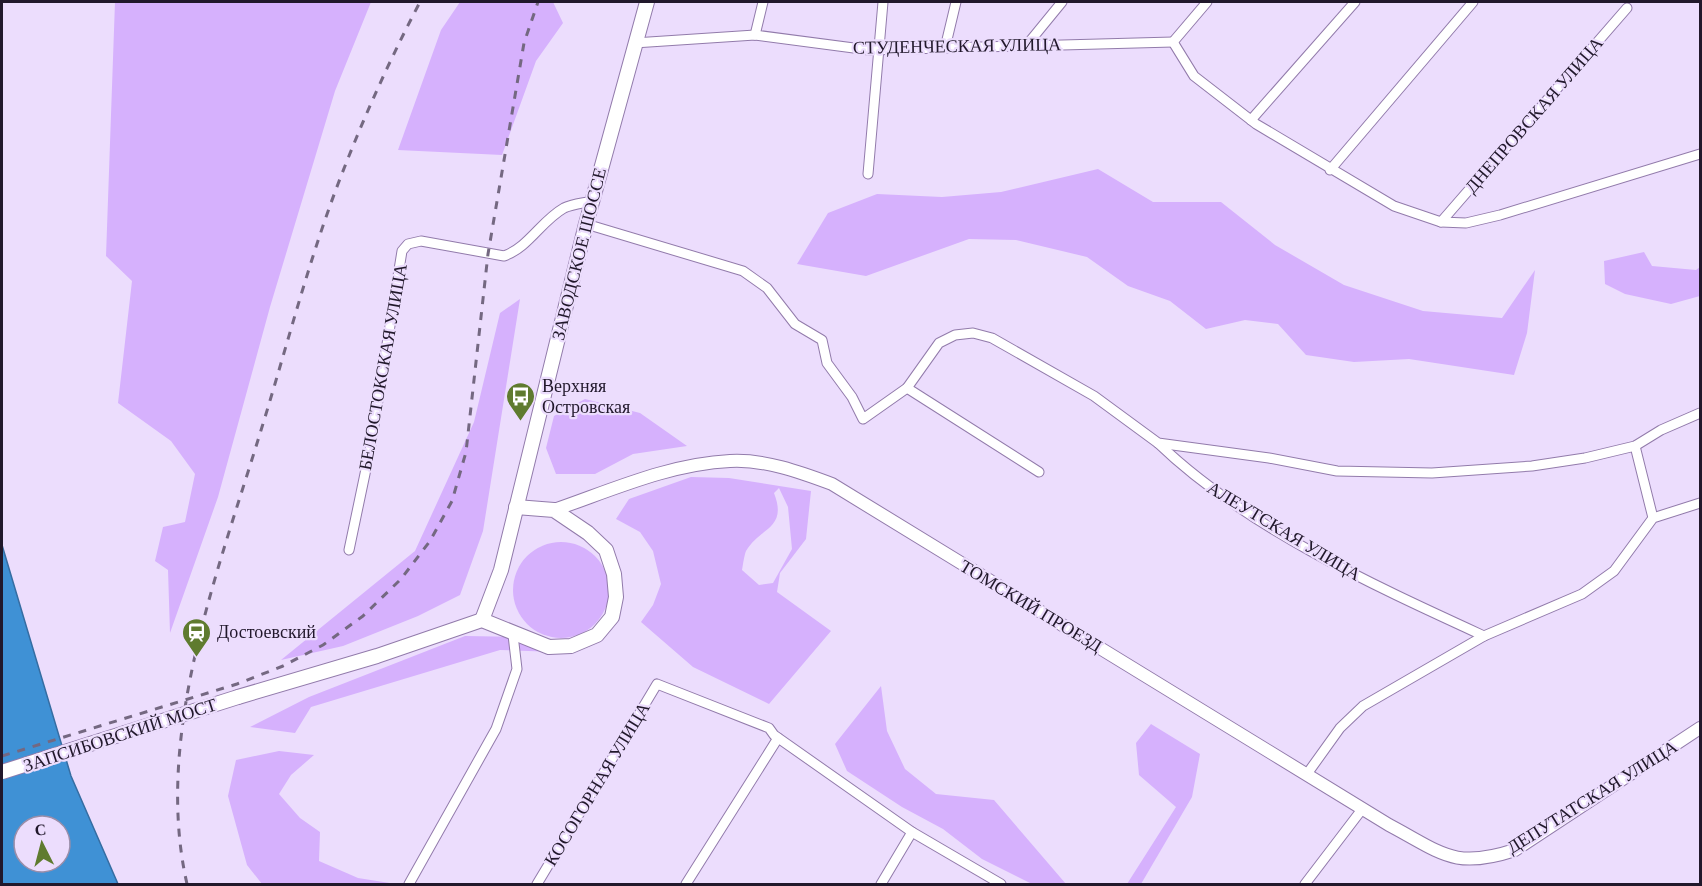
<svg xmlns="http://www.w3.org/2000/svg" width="1702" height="886" viewBox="0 0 1702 886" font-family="'Times New Roman',serif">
  <rect width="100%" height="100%" fill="#ecddfd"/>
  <g fill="#d6b1fd" fill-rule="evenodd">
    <polygon points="115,2 371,2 335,91 270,307 218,497 170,633 168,570 155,561 163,527 185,522 195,474 171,441 118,403 132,281 106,256"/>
    <polygon points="460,2 553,2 563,23 536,61 502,155 398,150 441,30"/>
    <polygon points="1098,169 1153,202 1221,202 1275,245 1344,285 1423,311 1502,318 1535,270 1527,333 1514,375 1409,359 1354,362 1306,355 1278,324 1245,320 1206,329 1170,301 1128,286 1087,257 1016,240 969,239 866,276 797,264 828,213 877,194 942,197 1001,192"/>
    <polygon points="1644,252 1652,266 1696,270 1700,267 1700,296 1671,304 1625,294 1605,284 1604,261"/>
    <polygon points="520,299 483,531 460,595 418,616 343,646 281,660 415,551 474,422 500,313"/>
    <polygon points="585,399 640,413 687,446 633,454 595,474 556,474 546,448 554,416"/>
    <path d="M691 477 729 478 811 491 806 539 780 573 777 592 831 631 769 704 693 667 641 622 653 605 661 584 653 551 640 532 616 519 629 499ZM779 488 788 507 792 549 773 583 759 585 742 570C743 565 744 556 746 551 760 527 788 529 774 493Z"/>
    <circle cx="561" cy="590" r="48"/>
    <polygon points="465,636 520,637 556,652 500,650 311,707 295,733 250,727 309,697"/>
    <polygon points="881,686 887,731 905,769 936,794 994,800 1066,884 1032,884 982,859 943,829 902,807 847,771 835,744"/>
    <polygon points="1151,724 1200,754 1192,797 1141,884 1127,884 1176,807 1139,775 1136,743"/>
    <polygon points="279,751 314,755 291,775 279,794 300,818 320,832 319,861 358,878 396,884 262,884 247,865 228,796 236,760"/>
  </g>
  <path fill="#3f91d5" stroke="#366da2" stroke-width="1.5" fill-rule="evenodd" d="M2 545 71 776 118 884H2ZM24 826H60V862H24Z"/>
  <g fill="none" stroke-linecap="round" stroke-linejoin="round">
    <defs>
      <g id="minor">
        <polyline points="755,35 763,2"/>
        <polyline points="1173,42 1194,76 1256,124 1394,206 1441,222 1466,223 1500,215 1700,154"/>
        <polyline points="1173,42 1207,2"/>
        <polyline points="634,43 755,35 869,50 1173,42"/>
        <polyline points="1026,46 1062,2"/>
        <polyline points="945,48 956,2"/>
        <polyline points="1251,120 1355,2"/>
        <polyline points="1330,170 1473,2"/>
        <polyline points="868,174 883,2"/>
        <polyline points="1441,222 1627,8"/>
        <polyline points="586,224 743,271 767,288 795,324 822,340 827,363 852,397 863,419 907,388 939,343 955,335 973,333 992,338 1094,396 1158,443 1269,458 1337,471 1432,473 1532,466 1585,458 1635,446 1661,430 1700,413"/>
        <polyline points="907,388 1039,472"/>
        <path d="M1158 443C1245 527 1375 586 1484 636L1582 594 1614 571 1653 518 1700 503"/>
        <polyline points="1635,446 1653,518"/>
        <path d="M349 550 370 450 402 251 408 244 421 241 504 256C529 247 541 221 564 208 572 204 584 203 592 201"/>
        <polyline points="1307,774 1340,728 1363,706 1484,636"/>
        <polyline points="409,884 496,729 517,669 513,635"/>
        <polyline points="537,884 657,684 769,728 774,735 912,832 1001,884"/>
        <polyline points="686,884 778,738"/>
        <polyline points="881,884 912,832"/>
        <polyline points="1305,884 1363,808"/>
      </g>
      <path id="tertiary" d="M554 510C612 490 669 464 730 461 764 459 800 472 832 484L1389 825C1442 853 1454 870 1515 850L1700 728"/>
      <g id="secondary">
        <polyline points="482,620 501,570 586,224 647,2"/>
        <polyline points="238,697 377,656 482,620 549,647 571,646 597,635 612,617 616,597 614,574 606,550 588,533 554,510 516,507"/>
      </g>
    </defs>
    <use href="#minor" stroke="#927bab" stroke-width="11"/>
    <use href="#tertiary" stroke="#927bab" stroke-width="14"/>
    <use href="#secondary" stroke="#927bab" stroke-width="16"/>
    <use href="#minor" stroke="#fff" stroke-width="9"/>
    <use href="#tertiary" stroke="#fff" stroke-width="12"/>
    <use href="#secondary" stroke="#fff" stroke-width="14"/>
    <g stroke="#746881" stroke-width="3" stroke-dasharray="8 8" stroke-linecap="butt">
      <polyline points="2,756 237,684 283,666 323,645 363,616 401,579 430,541 452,501 466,452 488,254 524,43 538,2"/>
      <path d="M187 884C153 735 219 569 262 427 287 346 308 263 338 184 362 121 389 61 420 2"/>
    </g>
    <defs>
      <polyline id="secondary-bridge" points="2,772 238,697"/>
    </defs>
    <use href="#secondary-bridge" stroke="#927bab" stroke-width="16" stroke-linecap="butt"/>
    <use href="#secondary-bridge" stroke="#fff" stroke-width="14"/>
  </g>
  <defs>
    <symbol id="bus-pin" viewBox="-11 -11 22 30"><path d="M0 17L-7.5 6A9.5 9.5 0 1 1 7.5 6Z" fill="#5f7b2f" stroke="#ecddfd"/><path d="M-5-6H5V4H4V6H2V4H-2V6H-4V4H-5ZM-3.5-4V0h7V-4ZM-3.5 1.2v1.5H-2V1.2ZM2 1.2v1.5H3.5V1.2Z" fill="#fff"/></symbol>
    <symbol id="station-pin" viewBox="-11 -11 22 30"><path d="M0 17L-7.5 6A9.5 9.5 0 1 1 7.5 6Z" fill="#5f7b2f" stroke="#ecddfd"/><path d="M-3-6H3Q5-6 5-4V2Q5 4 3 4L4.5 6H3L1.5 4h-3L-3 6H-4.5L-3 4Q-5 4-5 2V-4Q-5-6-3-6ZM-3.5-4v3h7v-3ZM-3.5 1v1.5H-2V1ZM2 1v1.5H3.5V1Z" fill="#fff"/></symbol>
  </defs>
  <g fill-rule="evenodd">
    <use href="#bus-pin" x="504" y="380" width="33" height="45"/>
    <use href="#station-pin" x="180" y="616" width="33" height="45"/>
  </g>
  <g text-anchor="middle" stroke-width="4.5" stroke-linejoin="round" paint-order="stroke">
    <g font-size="18" fill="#21182b" stroke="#ecddfd">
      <text transform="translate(957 46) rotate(-1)" y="6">СТУДЕНЧЕСКАЯ УЛИЦА</text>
      <text transform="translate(1534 115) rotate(-49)" y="6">ДНЕПРОВСКАЯ УЛИЦА</text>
      <text transform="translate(579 254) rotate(-76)" y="6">ЗАВОДСКОЕ ШОССЕ</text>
      <text transform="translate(383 367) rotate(-80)" y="6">БЕЛОСТОКСКАЯ УЛИЦА</text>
      <text transform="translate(1284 531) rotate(31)" y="6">АЛЕУТСКАЯ УЛИЦА</text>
      <text transform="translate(1031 606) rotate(31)" y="6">ТОМСКИЙ ПРОЕЗД</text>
      <text transform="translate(120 735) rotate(-18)" y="6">ЗАПСИБОВСКИЙ МОСТ</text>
      <text transform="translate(597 784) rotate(-59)" y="6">КОСОГОРНАЯ УЛИЦА</text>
      <text transform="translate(1592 797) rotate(-32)" y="6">ДЕПУТАТСКАЯ УЛИЦА</text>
    </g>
    <g font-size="18" fill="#21182b" stroke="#ecddfd" text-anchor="start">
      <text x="542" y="392">Верхняя<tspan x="542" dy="21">Островская</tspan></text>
      <text x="217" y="638">Достоевский</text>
    </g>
  </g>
  <rect width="1702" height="886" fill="none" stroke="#21182b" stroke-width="6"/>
  <g transform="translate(42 844) rotate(354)"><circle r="28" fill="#ecddfd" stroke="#9b8ea9" stroke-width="1.5"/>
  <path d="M0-4.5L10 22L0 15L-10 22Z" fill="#5f7b2f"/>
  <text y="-9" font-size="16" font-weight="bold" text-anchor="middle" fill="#21182b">С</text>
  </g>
</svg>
